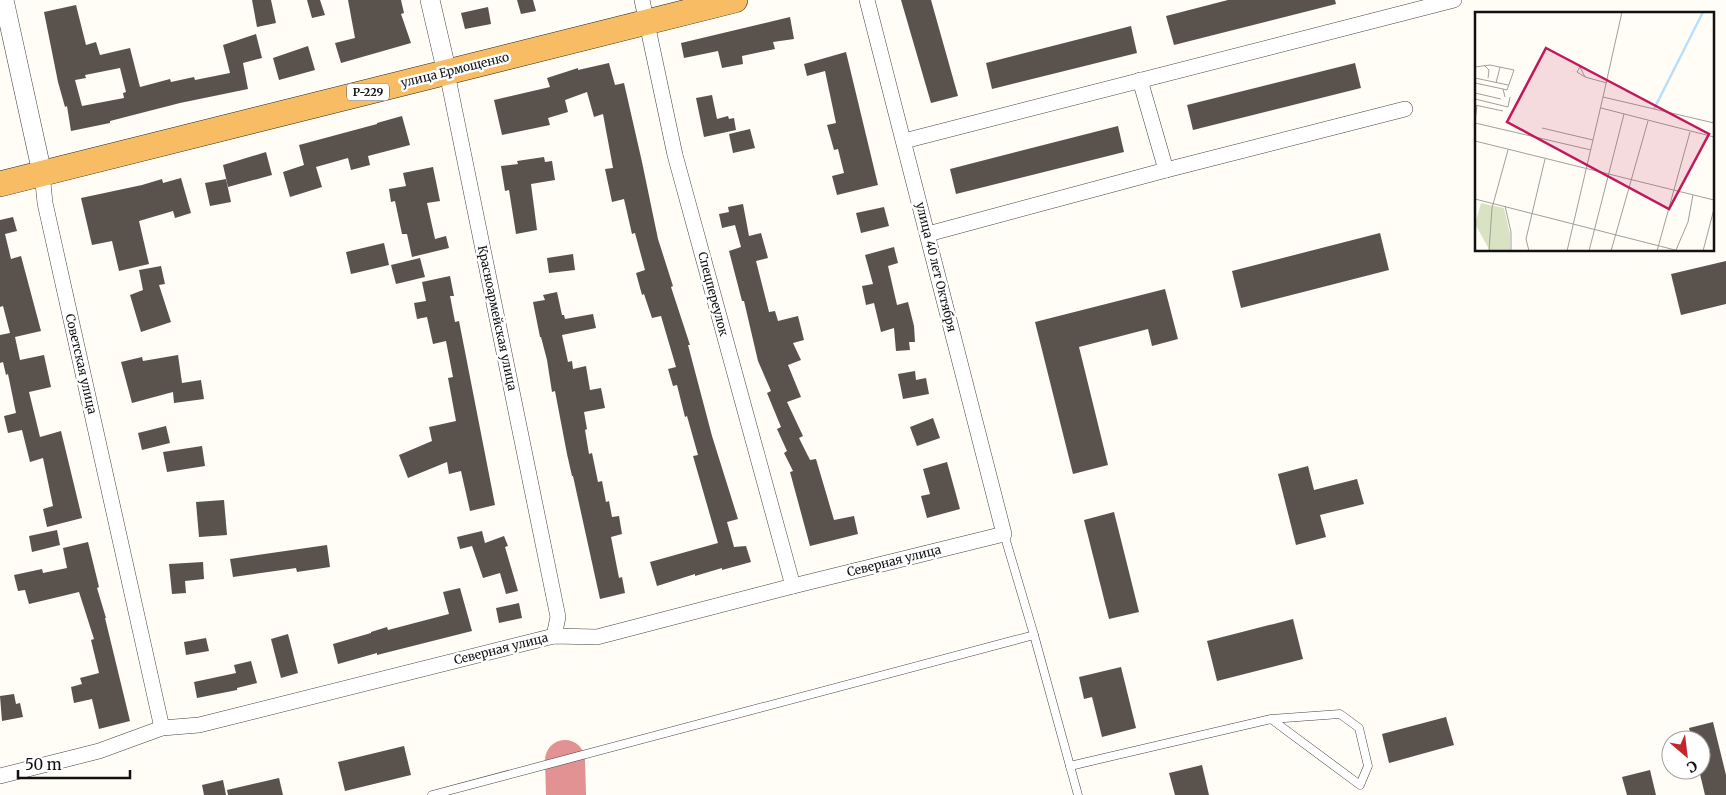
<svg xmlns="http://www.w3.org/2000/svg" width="1726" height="795" viewBox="0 0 1726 795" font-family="Merriweather,serif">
  <rect width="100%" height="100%" fill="#fffdf5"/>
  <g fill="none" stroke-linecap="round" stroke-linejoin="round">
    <polyline stroke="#e29292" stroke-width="40" points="565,760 566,795"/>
  </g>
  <g fill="#5a524d" fill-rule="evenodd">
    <polygon points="252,0 271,0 276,23 257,27"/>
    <polygon points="307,0 320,0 325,15 312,18"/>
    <polygon points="348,0 401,0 404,13 401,14 411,43 341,63 335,43 355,38"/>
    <polygon points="517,0 533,0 536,11 521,14"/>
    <polygon points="901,0 931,0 958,96 931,103"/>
    <polygon points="1228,0 1335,0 1336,4 1174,45 1166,16"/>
    <path d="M76 5 86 45 96 42 100 55 130 48 140 87 170 79 171 82 194 77 195 80 230 73 223 45 256 34 262 58 243 63 248 89 180 103 110 121V123L71 131 67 106 65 107 58 82 44 12ZM120 68 126 92 123 93 124 98 82 106 75 80 86 78 85 75Z"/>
    <polygon points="488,7 491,24 465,29 461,13"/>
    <polygon points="790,17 794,39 773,42 775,49 742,56 743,64 722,68 718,51 684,58 681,43"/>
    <polygon points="1131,26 1137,53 992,89 986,63"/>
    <polygon points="308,46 315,70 279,80 273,58"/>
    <polygon points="846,52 878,185 837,195 832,176 844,173 838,149 834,150 827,125 836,123 825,71 807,76 804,64"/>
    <polygon points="609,63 615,85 624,83 642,162 658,239 673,286 671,287 690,345 688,345 712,436 738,519 727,522 734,547 746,546 751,562 722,570 722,568 695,576 695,574 657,586 650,562 718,543 693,456 698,455 687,416 685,417 677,385 673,386 668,369 676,367 661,316 652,318 644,294 642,295 636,273 645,270 635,233 632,234 624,199 612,202 605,169 613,168 603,114 594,117 587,92 565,100 568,112 548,118 550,125 502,135 494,100 550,87 547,78 578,68 578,70"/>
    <polygon points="1355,63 1361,88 1193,130 1187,105"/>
    <polygon points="712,95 717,119 728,116 729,119 734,118 736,130 704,137 696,98"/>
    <polygon points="402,116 410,145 368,156 370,165 351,170 348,158 316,167 322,187 290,197 283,172 304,165 299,145 377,124 377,123"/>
    <polygon points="1118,126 1124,152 956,194 950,169"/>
    <polygon points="750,129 755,148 733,153 729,134"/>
    <polygon points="266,152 272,175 228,187 223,165"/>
    <polygon points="544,157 545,162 552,161 555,180 531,184 537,230 516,234 509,190 505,191 501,166 518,164 517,161"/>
    <polygon points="433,167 440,201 427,203 435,239 446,236 449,248 412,257 407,234 402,234 395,201 391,202 389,189 406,186 403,173"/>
    <polygon points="181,178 191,213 175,218 173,211 139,221 149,264 119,271 112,241 92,245 81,198 142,185 162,179 163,183"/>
    <polygon points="226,179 231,202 210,206 205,183"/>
    <polygon points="743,204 749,236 761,233 768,258 756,261 769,312 775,311 778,321 798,316 804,340 793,343 801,360 788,365 801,397 787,402 803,436 799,438 810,460 816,459 834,520 854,516 858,534 810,546 790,472 793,471 784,453 787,451 777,429 781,427 767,393 771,391 758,361 744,301 742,301 729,251 741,247 735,225 722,228 719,214 729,212 728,207"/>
    <polygon points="884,207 889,226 861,233 856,213"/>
    <polygon points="13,217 17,231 5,234 11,259 21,256 41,331 15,337 20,360 44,355 51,387 29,392 40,437 61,431 82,518 47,527 43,509 53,506 43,458 30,462 22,430 8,433 4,416 16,413 8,374 6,375 3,362 0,363 0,335 10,333 3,306 0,307 0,220"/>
    <polygon points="1380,233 1389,270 1241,308 1232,271"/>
    <polygon points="384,243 389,265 351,274 346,252"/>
    <polygon points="894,247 898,263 888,266 897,305 908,302 914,326 915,342 909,342 910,350 896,351 894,328 881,332 874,303 866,305 862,286 873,284 865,255"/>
    <polygon points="573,254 575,270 549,273 547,258"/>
    <polygon points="420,258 425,277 396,284 391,265"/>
    <polygon points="1726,261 1726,304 1681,315 1671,274"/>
    <polygon points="161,266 165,284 159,285 171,322 141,332 130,295 143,290 139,270"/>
    <polygon points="450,276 454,296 450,296 455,322 459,321 495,505 470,511 461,471 449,474 447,462 408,478 399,455 432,441 429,427 456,421 448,378 453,377 446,341 433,344 427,317 417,319 414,303 426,301 422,282"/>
    <polygon points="1165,289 1178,339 1152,346 1148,329 1079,347 1108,465 1073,474 1035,322"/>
    <polygon points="557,292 562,315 564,315 565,319 593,314 596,328 562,335 568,362 572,361 573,369 586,366 590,390 601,388 605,408 584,412 587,429 585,430 589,454 592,453 598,482 602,481 606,502 609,501 612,517 619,516 622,534 611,537 619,578 622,577 625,593 600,599 573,476 572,476 567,454 555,391 552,392 547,360 541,337 540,337 533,302 545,300 543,295"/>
    <polygon points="178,355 182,383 201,380 204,399 174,403 173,392 132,403 121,362 142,357 143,361"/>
    <polygon points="915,371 916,380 926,378 929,394 903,399 898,374"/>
    <polygon points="933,418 940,438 917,446 910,427"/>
    <polygon points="166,426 170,443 142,450 138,433"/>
    <polygon points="202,446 205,466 167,472 163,452"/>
    <polygon points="947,462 960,509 927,518 921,496 930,494 923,469"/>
    <polygon points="1308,466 1314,490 1357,479 1364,504 1320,515 1326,537 1296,545 1278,474"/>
    <polygon points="224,500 227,535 199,537 196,502"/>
    <polygon points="1114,512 1139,612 1109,619 1084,520"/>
    <polygon points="57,530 60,545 32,552 29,536"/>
    <polygon points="482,531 485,543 504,536 508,546 505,547 518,591 506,594 500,573 483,578 472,546 460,549 457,537"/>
    <polygon points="88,542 99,587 97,588 106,618 105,618 130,721 99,729 92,699 74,703 71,687 82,684 80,678 99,673 91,640 94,639 79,592 29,604 25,590 18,591 14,575 42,569 43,573 67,568 63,548"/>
    <polygon points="327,545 330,567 297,572 296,568 233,577 230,559"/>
    <polygon points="203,562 204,579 185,581 186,593 172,594 169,564"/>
    <polygon points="460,588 472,631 377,655 377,653 338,664 333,644 371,633 371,632 387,627 388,630 449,614 443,592"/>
    <polygon points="519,603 522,618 499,623 496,608"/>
    <polygon points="1293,619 1303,659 1217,681 1207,641"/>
    <polygon points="288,634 298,673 281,678 271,639"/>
    <polygon points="206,638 209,651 186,655 184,642"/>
    <polygon points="251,661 257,683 237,688 237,690 197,698 194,682 236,673 234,665"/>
    <polygon points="1121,667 1136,728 1102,737 1092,697 1084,699 1079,677"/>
    <polygon points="14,694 16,704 20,703 23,717 2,721 0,696"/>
    <polygon points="1446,717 1454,745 1389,763 1382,734"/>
    <polygon points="1713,722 1726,775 1726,795 1705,795 1699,770 1701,770 1701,740 1692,740 1689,728"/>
    <polygon points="404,746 411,775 345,791 338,762"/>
    <polygon points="1202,765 1209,795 1175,795 1169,773"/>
    <polygon points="1650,770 1656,795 1627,795 1622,777"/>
    <polygon points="279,778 283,795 228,795 227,790"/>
    <polygon points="223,780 226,795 204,795 202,785"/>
  </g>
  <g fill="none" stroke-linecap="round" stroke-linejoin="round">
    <defs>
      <g id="service">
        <polyline points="1034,635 1078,795"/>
        <polyline points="1070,766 1271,719 1360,785 1368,766 1359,728 1340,714 1271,719"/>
        <polyline points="432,795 1034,635 1004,534"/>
      </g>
      <g id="minor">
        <polyline points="642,0 675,155 793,586"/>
        <polyline points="447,73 558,617 554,636"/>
        <polyline points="1140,80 1166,170"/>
        <polyline points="904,141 1454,0"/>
        <polyline points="42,173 45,203 162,728"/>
        <polyline points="928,234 1166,170 1405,109"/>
        <polyline points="0,776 99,751 162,728 199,725 554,636 597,637 793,586 1004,534 867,0"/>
      </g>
      <g id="tertiary">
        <polyline points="4,0 42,173"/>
        <polyline points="430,0 447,73"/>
      </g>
      <polyline id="trunk" points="0,184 735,0"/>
    </defs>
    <use href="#service" stroke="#444" stroke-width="9"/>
    <use href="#minor" stroke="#444" stroke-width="16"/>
    <use href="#tertiary" stroke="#444" stroke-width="20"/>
    <use href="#trunk" stroke="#222" stroke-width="26"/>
    <use href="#service" stroke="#fff" stroke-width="8"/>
    <use href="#minor" stroke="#fff" stroke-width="15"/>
    <use href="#tertiary" stroke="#fff" stroke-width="19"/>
    <use href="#trunk" stroke="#f7bc64" stroke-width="25"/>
  </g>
  <g text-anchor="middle" stroke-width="5" stroke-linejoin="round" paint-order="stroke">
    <rect fill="#fff" stroke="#585858" stroke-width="1" x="347" y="83.5" width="42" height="17" rx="4"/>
    <g font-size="11" font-weight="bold" fill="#111">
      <text x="368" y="96">Р-229</text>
    </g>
    <g font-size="12" fill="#111" stroke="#fff">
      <text transform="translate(455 70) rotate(-14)" y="4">улица Ермощенко</text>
      <text transform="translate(936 267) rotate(76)" y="4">улица 40 лет Октября</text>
      <text transform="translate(713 294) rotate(75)" y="4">Спецпереулок</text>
      <text transform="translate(497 318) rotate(78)" y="4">Красноармейская улица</text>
      <text transform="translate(81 364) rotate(77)" y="4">Советская улица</text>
      <text transform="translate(894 561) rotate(-14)" y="4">Северная улица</text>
      <text transform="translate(501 649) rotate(-14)" y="4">Северная улица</text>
    </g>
  </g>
  <g transform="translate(1475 12)">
    <rect width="239" height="239" fill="#fffdf5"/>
    <path d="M6 191 29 196 35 222V239H15L0 212Z" fill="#d9e3c4"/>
    <path fill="none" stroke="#b9e0f7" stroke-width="2.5" d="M179 97 228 0"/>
    <path fill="none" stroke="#a09f9a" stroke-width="1" d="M9 53 14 58 13 66M0 55 15 53 39 58 32 78 28 77M105 55 110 65 132 71M105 55 102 60 110 65M0 66 33 73M0 71 28 77 30 85M21 71 25 55M0 81 26 87M128 85 147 0M0 87 33 95 35 85M0 93 28 99M126 96 239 125M0 110 2 93M0 111 116 138M67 116 118 128M0 129 239 188M0 187 204 239M30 194 36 220V239M201 238 213 210 218 183M14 239 17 196 33 138M54 239 51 227 70 147M92 239 128 85 239 111M114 239 149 102M136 239 173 109M182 239 215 120M228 239 239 197"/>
    <path fill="#c2185b" fill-opacity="0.15" stroke="#c2185b" stroke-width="2.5" d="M71 36 234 122 194 197 32 110Z"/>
    <rect width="239" height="239" fill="none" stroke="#111" stroke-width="2.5"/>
  </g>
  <g transform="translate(1686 755) rotate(152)"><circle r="24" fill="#ffffff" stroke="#a0a0a0"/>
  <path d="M0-4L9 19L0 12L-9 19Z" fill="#c4262e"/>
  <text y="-8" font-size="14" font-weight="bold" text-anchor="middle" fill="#111111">С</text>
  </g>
  <path d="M18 770v8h112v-8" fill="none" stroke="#111111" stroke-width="2.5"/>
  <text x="25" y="770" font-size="15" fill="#111111" stroke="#ffffff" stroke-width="4" paint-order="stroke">50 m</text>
</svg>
